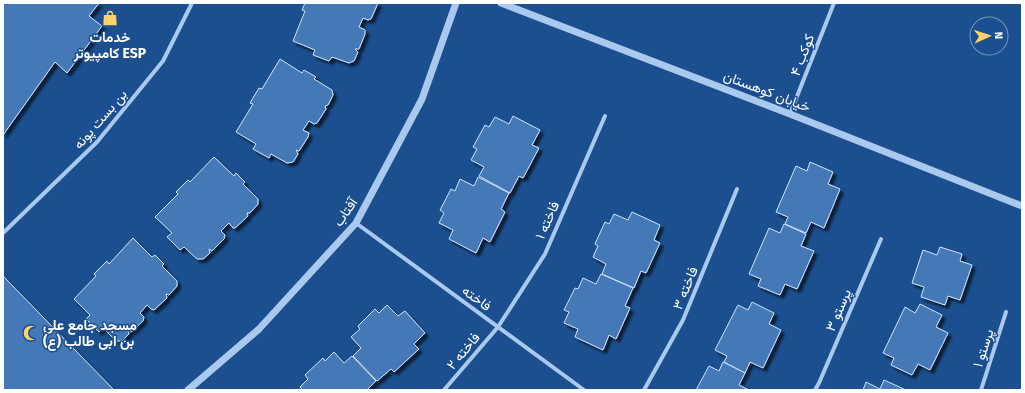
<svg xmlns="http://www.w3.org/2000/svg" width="1025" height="393" viewBox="0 0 1025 393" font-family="'Fira Sans',Vazirmatn,sans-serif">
  <defs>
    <filter id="shadow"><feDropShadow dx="3.5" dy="3.5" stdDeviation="1" flood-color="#0009"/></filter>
  </defs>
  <rect width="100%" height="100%" fill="#1b4f8f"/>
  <g fill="#4478b7" stroke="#cfe3fa" filter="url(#shadow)">
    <polygon points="3,3 99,3 89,16 102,26 67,73 55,62 3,135"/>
    <polygon points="305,3 378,3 371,19 368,20 363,18 359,27 365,30 365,34 359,49 355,49 358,52 354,61 349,63 332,57 329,61 313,55 315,50 293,41 305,11 302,10"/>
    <polygon points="280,59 302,73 304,70 316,77 314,79 332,90 333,95 328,105 325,106 326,109 317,123 314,124 309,121 303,130 309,133 308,137 299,151 296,150 298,154 293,162 287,163 271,154 269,158 253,149 256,144 236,132 253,104 250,103 259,88 262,89"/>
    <polygon points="513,116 540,130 532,145 539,148 523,178 519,176 510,193 479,176 484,167 471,160 477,149 473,147 485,125 489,127 495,117 509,124"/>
    <polygon points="214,157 234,176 236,173 245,182 243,184 258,199 258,204 250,213 247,213 248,216 235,228 233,228 229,223 221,231 225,235 224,239 212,251 209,249 210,253 203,259 197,259 184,247 180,250 167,237 172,233 155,217 178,194 176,192 188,180 190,182"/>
    <polygon points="810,162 833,172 828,184 840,189 824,228 811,222 806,233 785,224 788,217 776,212 796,166 807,171"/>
    <polygon points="478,177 509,193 501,209 505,212 490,242 483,238 476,253 449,239 453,230 439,223 444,213 440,210 451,189 455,191 460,179 474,186"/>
    <polygon points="632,212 660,225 654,240 660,243 646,273 641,271 634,288 602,274 606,264 593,257 598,246 595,244 605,222 609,224 614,214 628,220"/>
    <polygon points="784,224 806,234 801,246 814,251 797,289 785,284 780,295 758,286 761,279 749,274 769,228 780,233"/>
    <polygon points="133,238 152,257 155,255 164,264 162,266 177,281 177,286 169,295 166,294 167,298 154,310 151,309 147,305 140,313 144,317 143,321 131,332 128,331 129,334 122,341 116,341 103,328 99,332 86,319 90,315 74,299 96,276 94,274 107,261 109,264"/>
    <polygon points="940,247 962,254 960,261 972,265 960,300 948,296 945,305 921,297 924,287 912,283 923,250 937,255"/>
    <polygon points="601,274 633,288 625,306 630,308 616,339 609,335 603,350 575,337 578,329 564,323 569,312 564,310 575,288 578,289 583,278 596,284"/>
    <polygon points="3,276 114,390 3,390"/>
    <polygon points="752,302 774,313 769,324 781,330 763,368 750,362 745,373 724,362 727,356 715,350 738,305 748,310"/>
    <polygon points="920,304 942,315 936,327 948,333 930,370 918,364 912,375 891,365 894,358 883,353 905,307 915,313"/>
    <polygon points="387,305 398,316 405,311 425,333 414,344 419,349 394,372 391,369 377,381 353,356 361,348 351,337 360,329 358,326 375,309 379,313"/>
    <polygon points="334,352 344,363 352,356 376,381 367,390 303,390 300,387 308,379 305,375 323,358 325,361"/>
    <polygon points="723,362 745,373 739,385 749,390 696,390 709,366 719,371"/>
    <polygon points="884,380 906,390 863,390 866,382 880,389"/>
  </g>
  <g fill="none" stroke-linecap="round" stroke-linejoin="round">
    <g stroke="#a9c9ee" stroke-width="4">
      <polyline points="790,114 834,3"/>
      <polyline points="356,223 584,390"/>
      <polyline points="3,233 97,142 163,61 192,3"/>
      <polyline points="444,390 498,327 545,254 605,116"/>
      <polyline points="644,390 683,320 737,189"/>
      <polyline points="815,390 819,383 881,239"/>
      <polyline points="981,390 1006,312"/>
    </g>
    <g stroke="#a9c9ee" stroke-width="7">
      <polyline points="501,3 790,114 1022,206"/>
      <polyline points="188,390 259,329 356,223 422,99 456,3"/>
    </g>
  </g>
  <defs>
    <symbol id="shop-bare" viewBox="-9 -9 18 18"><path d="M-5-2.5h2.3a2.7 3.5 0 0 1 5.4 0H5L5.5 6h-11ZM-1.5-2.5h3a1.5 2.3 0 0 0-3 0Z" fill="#ffd166" stroke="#1b4f8f" stroke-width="2.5" paint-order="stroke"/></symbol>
    <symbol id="mosque-bare" viewBox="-9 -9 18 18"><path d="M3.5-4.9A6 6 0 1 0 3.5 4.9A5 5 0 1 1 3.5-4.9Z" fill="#ffd166" stroke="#1b4f8f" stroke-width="2.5" paint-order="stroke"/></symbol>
  </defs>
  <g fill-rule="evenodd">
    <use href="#shop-bare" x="99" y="7" width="22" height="22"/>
    <use href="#mosque-bare" x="20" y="322" width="22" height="22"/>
  </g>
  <g text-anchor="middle" stroke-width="3" stroke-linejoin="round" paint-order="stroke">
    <g font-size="14" font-weight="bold" fill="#fff" stroke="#1b4f8f">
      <text x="110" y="42">خدمات<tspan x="110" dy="16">کامپیوتر ESP</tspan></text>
      <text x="43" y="330" text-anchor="start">مسجد جامع علی<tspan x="43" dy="16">بن ابی طالب (ع)</tspan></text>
    </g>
    <g font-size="14" fill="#fff" stroke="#1b4f8f">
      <text transform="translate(802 55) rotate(-69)" y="5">کوکب ۴</text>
      <text transform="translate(767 91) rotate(21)" y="5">خیابان کوهستان</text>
      <text transform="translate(100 119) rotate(-49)" y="5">بن بست پونه</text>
      <text transform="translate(345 212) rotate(-56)" y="5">آفتاب</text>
      <text transform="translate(547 220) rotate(-66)" y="5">فاخته ۱</text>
      <text transform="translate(685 288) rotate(-68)" y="5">فاخته ۳</text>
      <text transform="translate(477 298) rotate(36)" y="5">فاخته</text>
      <text transform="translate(838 310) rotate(-67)" y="5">پرستو ۳</text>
      <text transform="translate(983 348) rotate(-72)" y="5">پرستو ۱</text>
      <text transform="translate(463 351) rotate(-50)" y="5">فاخته ۲</text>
    </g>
  </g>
  <rect width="1025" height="393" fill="none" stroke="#ffffff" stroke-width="8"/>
  <g transform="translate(989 36) rotate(87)"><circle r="19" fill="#1b4f8f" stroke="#7695bc"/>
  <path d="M0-3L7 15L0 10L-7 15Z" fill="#ffd166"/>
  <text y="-6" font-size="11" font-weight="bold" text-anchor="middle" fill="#ffffff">N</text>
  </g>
</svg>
